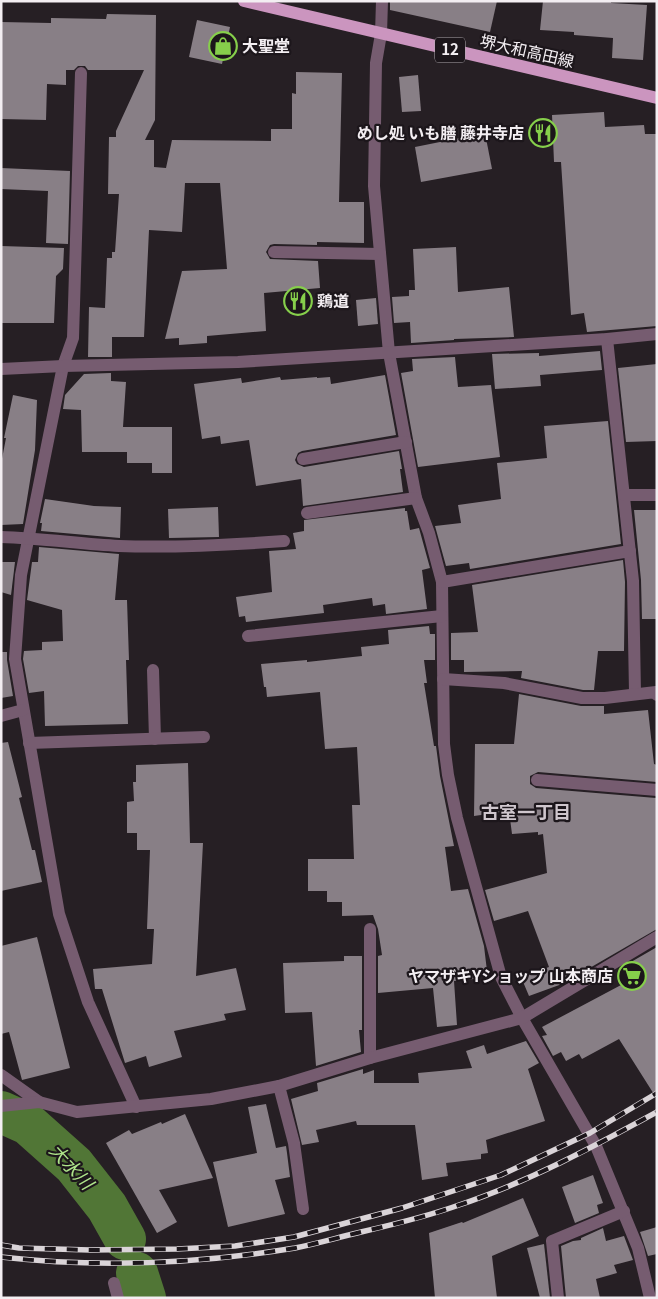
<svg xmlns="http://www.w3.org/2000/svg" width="658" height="1299" viewBox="0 0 658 1299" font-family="Georgia,'Noto Sans JP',serif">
  <rect width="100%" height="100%" fill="#261f24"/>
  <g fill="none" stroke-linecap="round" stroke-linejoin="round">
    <g stroke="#517636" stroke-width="42">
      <polyline points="1,1112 28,1124 74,1165 107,1207 125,1239"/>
      <polyline points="137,1273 145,1298"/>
    </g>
  </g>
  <g fill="#887f86">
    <polygon points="390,1 497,1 490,32 390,10"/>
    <polygon points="543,1 611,1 611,3 647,5 643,60 612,58 613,38 574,35 574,32 540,30"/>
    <polygon points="107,14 156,15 155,120 145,140 154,140 154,167 166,168 172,140 271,141 271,129 292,129 292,93 296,94 296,72 342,73 339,202 364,202 364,243 317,242 317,245 274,244 270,245 266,252 270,259 318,261 320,288 264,293 266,331 207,336 207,343 179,345 179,338 165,339 182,271 227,269 220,183 185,183 182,232 149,230 144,337 112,337 112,357 88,357 89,307 105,308 107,258 112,258 112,252 115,252 119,194 108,194 109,137 116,137 116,131 144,70 88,70 85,66 78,66 74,70 66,70 66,85 47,84 46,120 1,119 1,22 51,23 51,18 106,19"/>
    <polygon points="197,20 230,27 222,64 189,57"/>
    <polygon points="418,75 421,111 402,112 399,77"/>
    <polygon points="604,112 605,127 644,125 645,134 657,134 657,326 587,332 584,313 571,315 561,162 554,162 552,115"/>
    <polygon points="485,133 492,169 421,182 415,147"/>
    <polygon points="1,168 70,171 68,244 46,243 48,191 1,189"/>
    <polygon points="1,246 64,248 63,269 56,276 54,323 1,323"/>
    <polygon points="456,247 458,292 509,287 514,337 454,339 454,340 411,343 410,322 394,323 392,297 409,296 409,290 415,290 413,249"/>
    <polygon points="376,298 378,324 358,326 356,300"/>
    <polygon points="600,351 602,370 540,375 541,386 495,389 492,354 539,353 539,356"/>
    <polygon points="455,357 458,387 491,385 500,457 418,467 401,373 413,371 412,359"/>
    <polygon points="657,364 657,441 626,442 618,368"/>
    <polygon points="111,373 111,381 126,382 123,427 172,427 172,473 152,473 152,463 127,463 127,452 82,452 81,410 63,409 65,395 84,374"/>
    <polygon points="385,375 396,435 302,451 298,453 295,460 297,464 304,467 399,451 402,469 400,469 403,492 303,506 301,479 256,486 249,440 221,444 220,436 202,439 194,384 241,378 242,383 280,377 281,380 317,377 317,378 330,377 331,384"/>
    <polygon points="13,395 37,400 35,450 23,524 1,525 1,464 6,438 4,438"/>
    <polygon points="608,421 621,544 470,569 469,563 446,566 435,526 461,523 458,505 501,499 497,463 547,458 544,426"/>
    <polygon points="45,499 94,506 121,507 120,538 41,531 42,523 40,523"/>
    <polygon points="218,507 219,537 169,538 168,509"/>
    <polygon points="405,508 405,511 407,511 410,530 419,528 430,568 422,570 427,609 386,614 385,604 373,606 372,598 323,605 324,613 246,622 245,616 239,617 236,597 272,592 269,551 296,549 293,533 304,531 304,520"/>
    <polygon points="634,510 657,510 657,619 642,619 641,580"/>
    <polygon points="39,547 119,554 115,600 127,600 129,660 126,660 128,724 45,726 44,691 29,693 23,659 24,651 42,650 42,642 63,641 62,610 27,600 32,562 38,562"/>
    <polygon points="623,560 625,582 624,651 598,651 594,690 583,690 521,678 522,671 464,672 464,660 451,660 451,633 478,632 472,585"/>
    <polygon points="1,562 15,562 11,595 1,592"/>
    <polygon points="429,626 430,634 435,634 435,660 424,660 427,683 424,683 434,746 436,746 440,776 454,846 445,847 451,891 468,889 484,946 487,971 473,972 474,979 454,981 457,1025 437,1027 433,988 378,993 378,956 382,955 378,929 373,915 342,916 342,902 327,902 327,891 308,891 308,859 354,859 352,805 360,805 357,747 325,749 320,692 267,697 266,687 264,687 261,664 307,660 307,662 362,656 361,647 389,644 388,630"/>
    <polygon points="1,652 7,652 7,660 13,696 1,698"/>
    <polygon points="519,694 581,706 604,706 604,714 648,710 654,764 657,765 657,782 538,772 530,776 530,784 536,788 656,798 657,929 562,984 529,996 521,977 549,967 528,911 494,921 485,890 547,873 543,834 538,835 538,832 512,834 509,811 474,816 475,744 514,744"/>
    <polygon points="8,742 22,797 19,798 32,850 35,850 42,882 1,891 1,743"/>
    <polygon points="188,763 190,843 203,843 196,976 236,968 246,1010 224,1014 226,1020 174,1031 182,1057 149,1067 146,1056 125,1063 102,989 95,989 93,969 152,964 154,929 147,929 150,850 137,850 137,833 127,833 127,802 134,801 133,782 136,782 136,765"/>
    <polygon points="37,937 70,1068 22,1080 9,1032 1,1034 1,946"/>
    <polygon points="657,947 657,1099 619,1039 582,1059 579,1054 566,1061 561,1052 553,1056 542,1036 547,1035 542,1027 638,976 631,962"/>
    <polygon points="344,956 362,956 362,1030 359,1030 361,1052 316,1066 312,1012 285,1013 283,963 344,961"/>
    <polygon points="526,1041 539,1063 528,1069 545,1121 486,1140 488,1153 481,1154 481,1159 446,1163 448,1176 422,1180 415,1125 357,1125 356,1121 316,1130 319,1142 302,1145 291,1099 318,1091 317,1083 363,1069 363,1074 374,1070 374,1083 419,1083 418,1073 472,1068 466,1051 484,1045 487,1054"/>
    <polygon points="266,1104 276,1148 286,1146 287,1153 290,1177 275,1180 285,1214 228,1227 213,1162 257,1153 248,1107"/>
    <polygon points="185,1114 213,1178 159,1190 177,1222 157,1233 106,1143 129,1130 132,1134 161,1122 162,1124"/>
    <polygon points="593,1175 603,1203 597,1205 599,1213 575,1223 562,1187"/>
    <polygon points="523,1198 539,1236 492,1256 497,1298 435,1298 429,1233 462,1222 463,1223"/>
    <polygon points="657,1227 657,1254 648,1256 640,1232"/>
    <polygon points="603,1228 606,1241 624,1236 633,1260 614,1265 617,1273 596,1279 600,1298 566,1298 561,1246 573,1241 581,1240 581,1238"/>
    <polygon points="544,1244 550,1298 540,1298 527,1248"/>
  </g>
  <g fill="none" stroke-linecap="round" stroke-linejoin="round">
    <g stroke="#765c70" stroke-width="12">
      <polyline points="382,1 381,34 376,63 374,186 389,353 416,498 429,533 442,582 444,744 448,775 457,818 501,977 522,1018 596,1146 638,1248 650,1298"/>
      <polyline points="81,73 73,338 63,366 21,575 15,659 59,914 88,1002 136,1107"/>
      <polyline points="274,252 380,254"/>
      <polyline points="607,339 633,581 635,693"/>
      <polyline points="1,369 63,366 238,362 607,339 657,334"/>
      <polyline points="303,459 406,442"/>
      <polyline points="624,495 657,495"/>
      <polyline points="307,513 416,498"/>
      <path d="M1 537C41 538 80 544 119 546 174 548 229 545 284 541"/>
      <polyline points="442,582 630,551"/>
      <polyline points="248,636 442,616"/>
      <polyline points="153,670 155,739"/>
      <polyline points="443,679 504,683 582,698 605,698 656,692 657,695"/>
      <polyline points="1,716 23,710"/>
      <polyline points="29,743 204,737"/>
      <polyline points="537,780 657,790"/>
      <polyline points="370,1058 370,929"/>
      <polyline points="1,1075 39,1102"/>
      <polyline points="279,1086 294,1143 303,1209"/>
      <polyline points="1,1106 39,1102 77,1112 211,1099 279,1086 370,1058 522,1018 657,937"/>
      <polyline points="114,1283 118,1298"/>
      <polyline points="558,1298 552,1241 624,1211"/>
    </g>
    <polyline stroke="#cb95bf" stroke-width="12" points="244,1 657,98"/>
    <defs>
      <g id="rail">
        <polyline points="1,1245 19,1248 90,1250 177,1249 235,1246 294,1237 402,1208 501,1175 590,1133 657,1093"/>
        <path d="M1 1257C99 1268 197 1264 295 1248 316 1244 336 1238 357 1233 391 1225 426 1217 459 1205 528 1182 593 1147 657 1112"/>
      </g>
    </defs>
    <use href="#rail" stroke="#dad4d8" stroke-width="5.5"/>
    <use href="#rail" stroke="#1c161b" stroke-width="4" stroke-dasharray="11" stroke-linecap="butt"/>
  </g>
  <defs>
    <symbol id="shop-ring" viewBox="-11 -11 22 22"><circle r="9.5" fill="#1c161b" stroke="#86cf4b" stroke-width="1.5"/><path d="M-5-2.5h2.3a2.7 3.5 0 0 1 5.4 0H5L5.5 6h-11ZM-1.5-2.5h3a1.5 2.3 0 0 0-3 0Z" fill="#86cf4b"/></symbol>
    <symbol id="restaurant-ring" viewBox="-11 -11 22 22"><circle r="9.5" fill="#1c161b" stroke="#86cf4b" stroke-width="1.5"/><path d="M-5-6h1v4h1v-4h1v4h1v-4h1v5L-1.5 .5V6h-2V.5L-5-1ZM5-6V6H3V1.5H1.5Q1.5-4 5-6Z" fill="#86cf4b"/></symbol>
    <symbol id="supermarket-ring" viewBox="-11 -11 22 22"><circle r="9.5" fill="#1c161b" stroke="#86cf4b" stroke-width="1.5"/><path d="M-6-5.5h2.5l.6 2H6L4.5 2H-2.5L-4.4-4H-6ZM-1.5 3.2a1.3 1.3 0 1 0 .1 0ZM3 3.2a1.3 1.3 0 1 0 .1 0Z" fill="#86cf4b"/></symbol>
  </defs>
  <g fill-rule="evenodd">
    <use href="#shop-ring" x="207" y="30" width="32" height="32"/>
    <use href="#restaurant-ring" x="527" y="117" width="32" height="32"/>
    <use href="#restaurant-ring" x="282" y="285" width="32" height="32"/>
    <use href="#supermarket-ring" x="616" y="960" width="32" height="32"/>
  </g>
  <g text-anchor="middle" stroke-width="4.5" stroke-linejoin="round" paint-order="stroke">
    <rect fill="#1c161b" stroke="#b2adb2" stroke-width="1" x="435" y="37.5" width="30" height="25" rx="4"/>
    <g font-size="15" font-weight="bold" fill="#f3eef2">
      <text x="450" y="55">12</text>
    </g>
    <g font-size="16" font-weight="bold" fill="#f3eef2" stroke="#1c161b" text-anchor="start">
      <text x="242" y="52">大聖堂</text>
      <text x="524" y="139" text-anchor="end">めし処 いも膳 藤井寺店</text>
      <text x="317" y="307">鶏道</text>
      <text x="613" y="982" text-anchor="end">ヤマザキYショップ 山本商店</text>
    </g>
    <g font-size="16" fill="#f3eef2" stroke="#1c161b">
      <text transform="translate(527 51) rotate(13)" y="6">堺大和高田線</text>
    </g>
    <g font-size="18" font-weight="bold" fill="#cfc6cd" stroke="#1c161b">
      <text x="526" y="819">古室一丁目</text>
    </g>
    <g font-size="18" font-style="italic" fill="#afe58b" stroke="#1c161b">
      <text transform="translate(71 1167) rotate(47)" y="6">大水川</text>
    </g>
  </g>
  <rect width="658" height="1299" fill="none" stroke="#f3eef2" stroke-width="5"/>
</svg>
